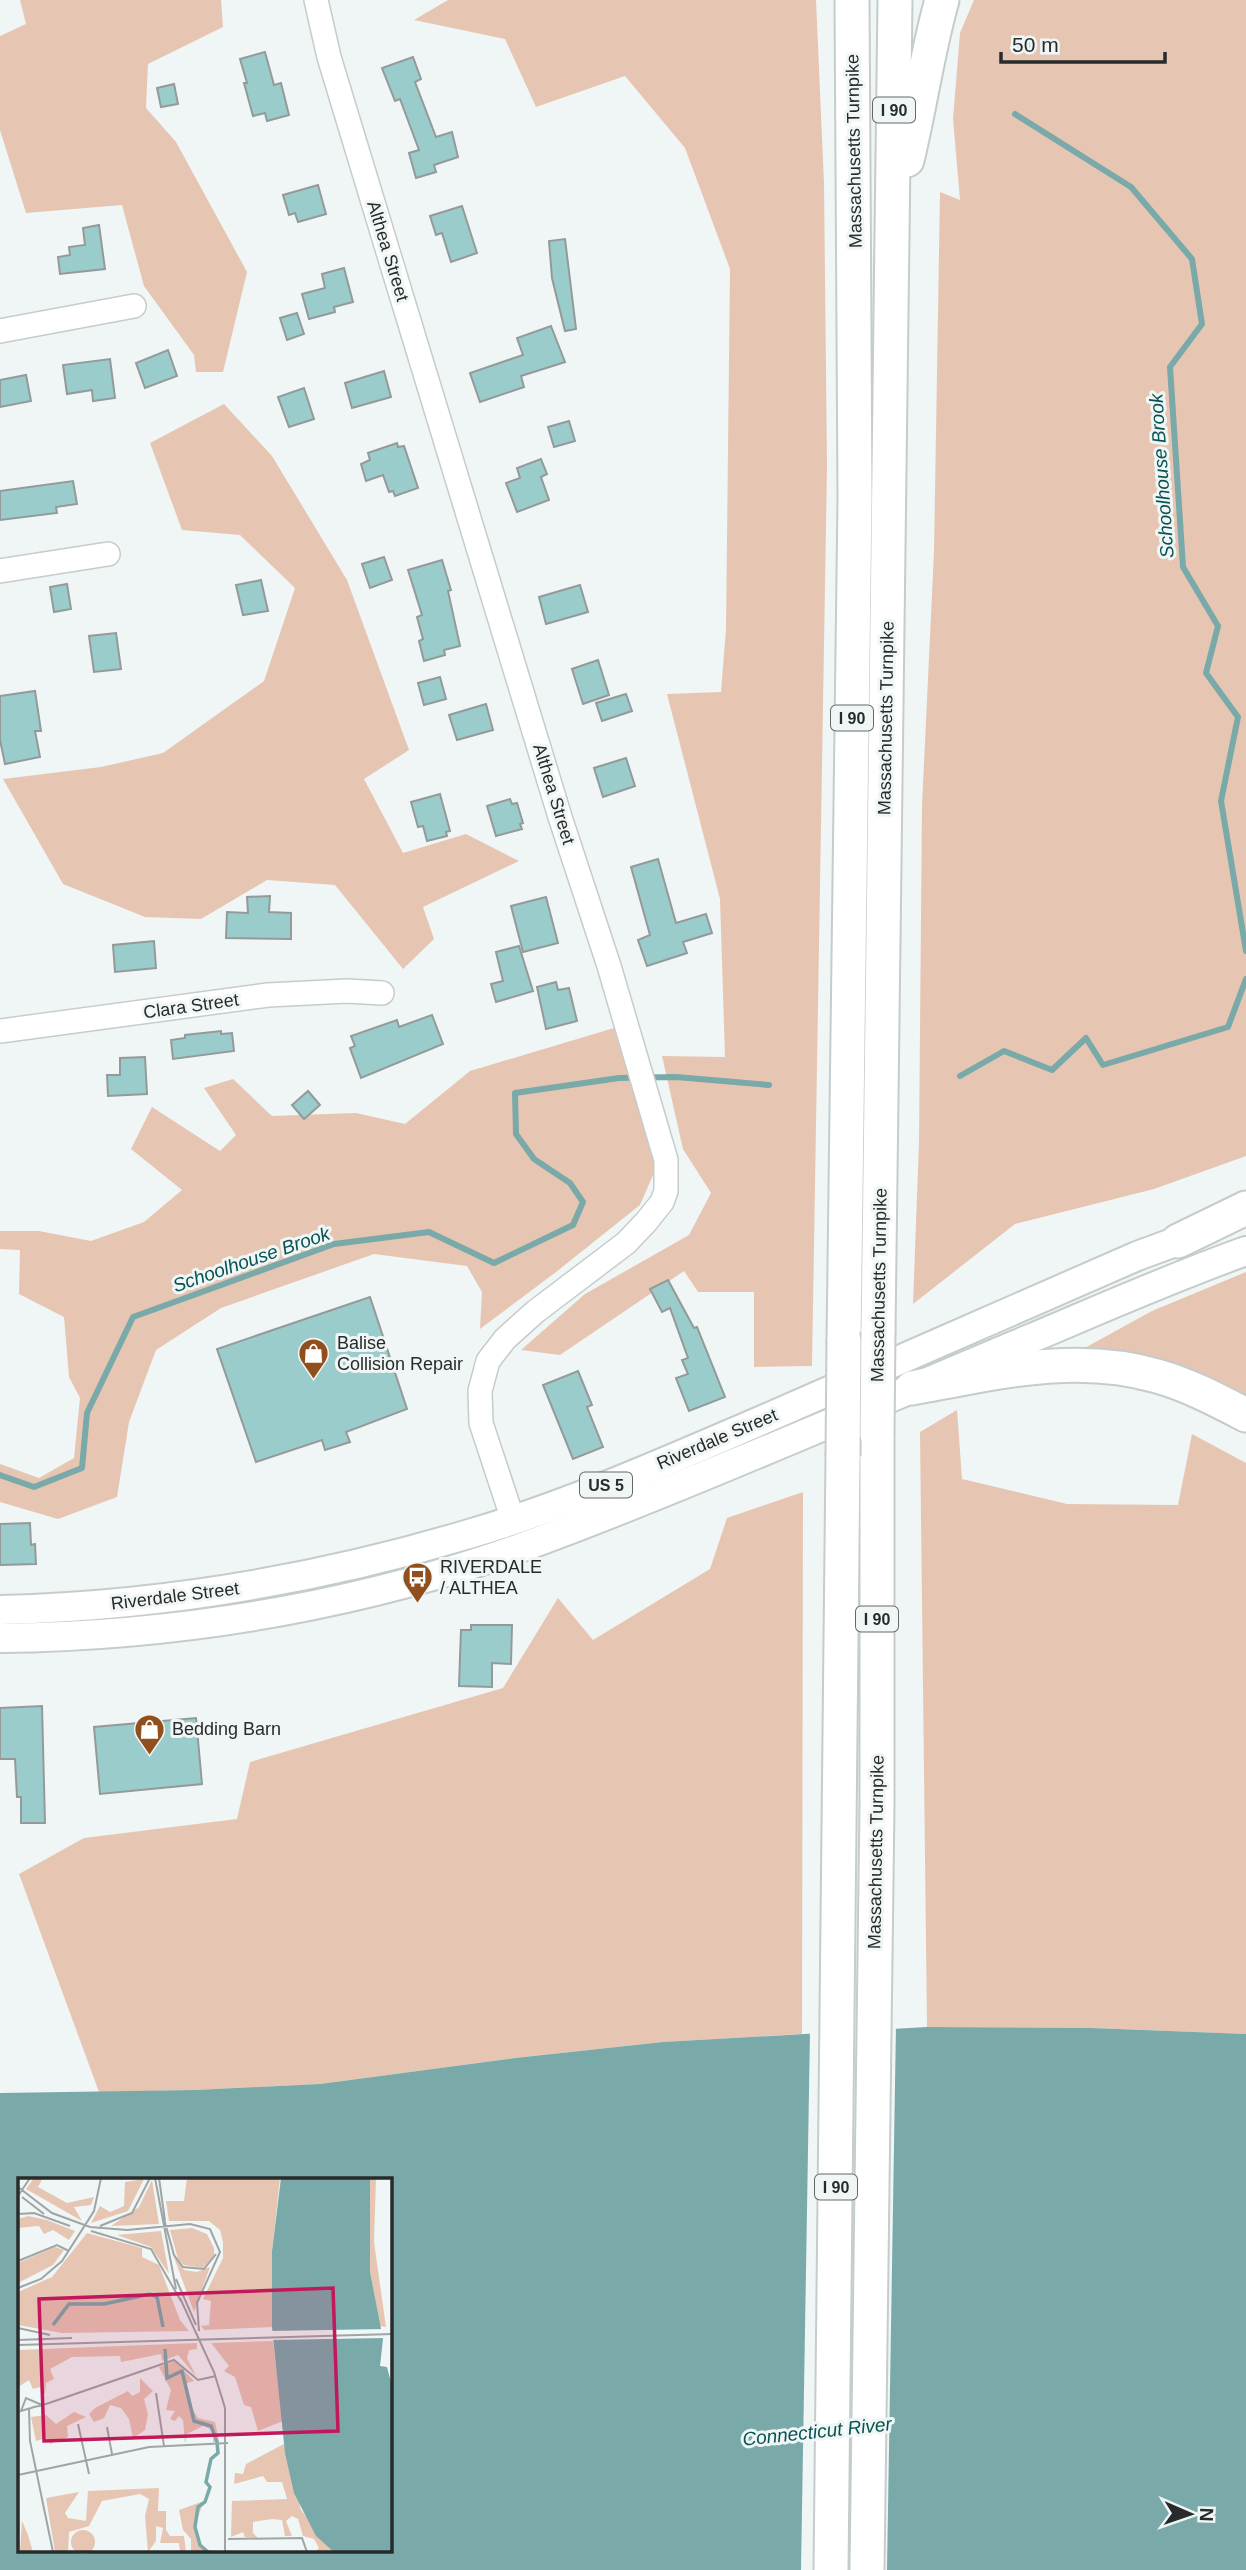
<svg xmlns="http://www.w3.org/2000/svg" width="1246" height="2570" viewBox="0 0 1246 2570" font-family="Arial,sans-serif">
  <rect width="100%" height="100%" fill="#eff6f5"/>
  <g fill="#e6c6b2">
    <polygon points="20,0 221,0 223,27 148,64 146,108 176,142 247,272 223,372 196,372 194,355 144,286 122,205 26,213 0,130 0,36 26,24"/>
    <polygon points="448,0 816,0 824,183 827,466 812,1366 754,1367 754,1292 698,1292 684,1271 560,1355 521,1350 585,1294 689,1235 711,1193 683,1149 662,1056 725,1057 720,899 667,694 721,692 726,629 730,269 685,148 625,76 536,107 505,39 414,20"/>
    <polygon points="974,0 1246,0 1246,1156 1154,1189 1015,1224 913,1304 919,1143 922,805 934,552 940,192 960,200 953,119 960,33"/>
    <polygon points="224,404 272,456 347,580 409,750 364,779 403,853 466,834 519,861 423,907 434,939 403,969 335,885 267,880 201,919 145,917 63,884 3,779 101,767 163,753 264,681 295,588 240,535 182,530 150,443"/>
    <polygon points="614,1028 656,1168 640,1205 556,1272 480,1329 482,1292 467,1266 374,1254 221,1308 156,1350 129,1422 117,1497 58,1519 0,1502 0,1464 39,1478 74,1458 80,1398 69,1377 64,1317 19,1294 20,1250 0,1249 0,1231 39,1231 91,1241 144,1222 182,1190 131,1149 152,1107 220,1151 236,1135 204,1088 233,1079 272,1116 356,1113 405,1124 470,1071"/>
    <polygon points="1246,1272 1246,1399 1081,1350 1152,1311"/>
    <polygon points="957,1410 962,1479 1067,1504 1178,1505 1192,1434 1246,1463 1246,2034 1091,2028 927,2027 920,1432"/>
    <polygon points="803,1492 802,2034 663,2042 515,2058 320,2084 195,2090 99,2092 19,1874 84,1838 237,1819 250,1762 503,1688 558,1598 593,1640 710,1569 727,1518"/>
  </g>
  <path fill="#79a9a8" fill-rule="evenodd" d="M927 2027 1091 2028 1246 2034V2570H0V2093L195 2090 320 2084 515 2058 663 2042ZM19 2180H390V2551H19Z"/>
  <polygon fill="#eff6f5" points="896,2025 887,2570 801,2570 810,2030"/>
  <g fill="none" stroke-linecap="round" stroke-linejoin="round">
    <g stroke="#79a9a8" stroke-width="6">
      <polyline points="1015,114 1131,187 1192,259 1202,324 1170,367 1183,567 1218,626 1206,673 1238,717 1221,801 1246,951"/>
      <polyline points="960,1076 1004,1051 1052,1070 1086,1038 1103,1065 1228,1027 1246,979"/>
      <polyline points="0,1475 34,1487 82,1468 87,1413 133,1317 334,1244 429,1232 494,1263 573,1225 583,1202 570,1183 534,1159 516,1134 515,1093 619,1078 676,1077 769,1085"/>
    </g>
  </g>
  <g fill="#9acccb" stroke="#949a9a" stroke-width="2">
    <polygon points="265,52 274,85 281,83 289,115 267,121 265,113 253,116 244,83 247,83 240,59"/>
    <polygon points="413,57 421,79 415,82 436,137 452,132 458,157 434,165 436,172 416,178 409,153 419,150 400,99 395,101 382,68"/>
    <polygon points="174,84 178,104 161,107 157,88"/>
    <polygon points="318,185 326,214 298,222 295,213 289,215 283,195"/>
    <polygon points="462,206 477,253 451,262 442,233 436,235 430,216"/>
    <polygon points="99,225 105,269 60,274 58,257 70,255 69,247 85,245 83,228"/>
    <polygon points="565,239 576,329 565,331 552,278 549,241"/>
    <polygon points="344,268 353,302 334,307 335,312 309,319 302,294 325,288 322,274"/>
    <polygon points="297,313 304,334 287,340 280,318"/>
    <polygon points="551,326 565,362 521,376 524,387 480,402 470,373 523,355 517,338"/>
    <polygon points="168,350 177,376 145,388 136,363"/>
    <polygon points="110,359 115,398 93,401 92,390 67,394 63,365"/>
    <polygon points="384,371 391,397 352,408 345,383"/>
    <polygon points="26,375 31,401 0,407 0,380"/>
    <polygon points="304,388 314,419 289,427 278,397"/>
    <polygon points="569,421 575,441 554,447 548,427"/>
    <polygon points="397,443 398,447 404,446 418,488 395,496 393,491 389,492 383,475 366,481 361,464 370,460 368,453"/>
    <polygon points="541,459 547,474 541,477 549,500 517,512 506,483 520,478 517,468"/>
    <polygon points="73,481 77,504 56,507 57,513 0,520 0,491"/>
    <polygon points="384,557 392,580 370,588 362,564"/>
    <polygon points="442,560 451,590 448,591 460,646 444,650 445,655 424,661 419,641 423,639 417,617 422,615 408,570"/>
    <polygon points="261,580 268,611 243,615 236,585"/>
    <polygon points="67,584 71,609 54,612 50,587"/>
    <polygon points="580,585 588,612 546,624 539,597"/>
    <polygon points="116,633 121,669 94,672 89,636"/>
    <polygon points="598,660 609,695 583,704 572,669"/>
    <polygon points="440,677 446,699 424,705 418,683"/>
    <polygon points="35,691 41,731 35,731 40,757 5,764 0,740 0,696"/>
    <polygon points="626,694 632,711 602,721 596,703"/>
    <polygon points="486,704 493,730 457,740 449,715"/>
    <polygon points="626,758 635,786 603,797 594,768"/>
    <polygon points="440,794 450,831 446,832 447,836 427,841 423,826 418,827 411,802"/>
    <polygon points="510,799 512,804 517,803 523,823 520,824 522,829 496,836 487,806"/>
    <polygon points="658,859 676,923 706,914 712,933 683,942 687,953 647,966 638,940 650,935 631,867"/>
    <polygon points="270,896 269,912 291,913 291,939 226,938 227,912 248,913 247,897"/>
    <polygon points="546,897 558,943 523,952 511,906"/>
    <polygon points="154,941 156,968 115,972 113,945"/>
    <polygon points="519,946 533,991 496,1002 491,984 503,981 496,952"/>
    <polygon points="556,982 558,990 569,988 577,1021 546,1029 537,987"/>
    <polygon points="432,1015 443,1044 361,1078 350,1048 355,1046 351,1036 397,1020 399,1027"/>
    <polygon points="221,1031 221,1034 232,1033 234,1051 173,1059 171,1040 185,1038 185,1035"/>
    <polygon points="145,1057 147,1094 108,1096 107,1075 120,1075 120,1058"/>
    <polygon points="308,1091 320,1105 304,1119 292,1105"/>
    <polygon points="668,1280 694,1328 697,1327 725,1397 689,1411 676,1378 688,1374 682,1360 688,1358 670,1308 662,1312 650,1289"/>
    <polygon points="370,1297 407,1409 346,1432 350,1442 325,1450 322,1440 256,1462 217,1349"/>
    <polygon points="578,1371 592,1405 587,1407 603,1447 573,1459 543,1385"/>
    <polygon points="30,1523 31,1545 35,1544 36,1564 0,1565 0,1524"/>
    <polygon points="471,1625 512,1625 511,1664 492,1663 492,1687 459,1686 461,1630 471,1630"/>
    <polygon points="42,1706 45,1823 21,1823 21,1797 17,1797 15,1759 0,1759 0,1708"/>
    <polygon points="196,1718 202,1784 100,1794 94,1727"/>
  </g>
  <g fill="none" stroke-linecap="round" stroke-linejoin="round">
    <defs>
      <g id="minor">
        <polyline points="316,0 329,57 392,265 560,817 609,966 666,1160 666,1191 662,1202 646,1222 626,1243 535,1312 505,1339 488,1361 480,1391 481,1423 513,1520"/>
        <polyline points="0,331 134,306"/>
        <polyline points="0,571 108,554"/>
        <polyline points="0,1031 268,995 347,991 382,993"/>
      </g>
      <g id="major">
        <path d="M0 1610C160 1606 315 1580 469 1534 571 1504 669 1460 767 1418 890 1364 1014 1310 1137 1256L1197 1234"/>
        <path d="M0 1638C168 1636 334 1610 494 1557 554 1537 613 1513 672 1489 793 1440 912 1388 1032 1338 1103 1308 1173 1277 1246 1251"/>
      </g>
      <g id="highway">
        <path d="M907 160C920 107 927 53 942 0"/>
        <polyline points="1178,1241 1246,1208"/>
        <polyline points="878,1332 895,0"/>
        <polyline points="844,1341 855,498 852,0"/>
        <path d="M912 1388C993 1373 1076 1352 1157 1376 1189 1385 1217 1400 1246 1415"/>
        <polyline points="831,2570 843,1456"/>
        <polyline points="867,2570 877,1804 877,1435"/>
      </g>
    </defs>
    <use href="#minor" stroke="#c5cccc" stroke-width="26"/>
    <use href="#major" stroke="#c5cccc" stroke-width="32"/>
    <use href="#highway" stroke="#c5cccc" stroke-width="37"/>
    <use href="#minor" stroke="#fff" stroke-width="23"/>
    <use href="#major" stroke="#fff" stroke-width="28"/>
    <use href="#highway" stroke="#fff" stroke-width="33"/>
    <defs>
      <g id="highway-bridge">
        <polyline points="877,1435 878,1332"/>
        <polyline points="843,1456 844,1341"/>
      </g>
    </defs>
    <use href="#highway-bridge" stroke="#c5cccc" stroke-width="37" stroke-linecap="butt"/>
    <use href="#highway-bridge" stroke="#fff" stroke-width="33"/>
  </g>
  <defs>
    <symbol id="shop-pin" viewBox="-11 -11 22 30"><path d="M0 17L-7.5 6A9.5 9.5 0 1 1 7.5 6Z" fill="#914f1d" stroke="#eff6f5"/><path d="M-5-2.5h2.3a2.7 3.5 0 0 1 5.4 0H5L5.5 6h-11ZM-1.5-2.5h3a1.5 2.3 0 0 0-3 0Z" fill="#fff"/></symbol>
    <symbol id="bus-pin" viewBox="-11 -11 22 30"><path d="M0 17L-7.5 6A9.5 9.5 0 1 1 7.5 6Z" fill="#914f1d" stroke="#eff6f5"/><path d="M-5-6H5V4H4V6H2V4H-2V6H-4V4H-5ZM-3.5-4V0h7V-4ZM-3.5 1.2v1.5H-2V1.2ZM2 1.2v1.5H3.5V1.2Z" fill="#fff"/></symbol>
  </defs>
  <g fill-rule="evenodd">
    <use href="#shop-pin" x="296" y="1336" width="35" height="47"/>
    <use href="#bus-pin" x="400" y="1560" width="35" height="47"/>
    <use href="#shop-pin" x="132" y="1712" width="35" height="47"/>
  </g>
  <g text-anchor="middle" stroke-width="6" stroke-linejoin="round" paint-order="stroke">
    <g fill="#eff6f5" stroke="#646868" stroke-width="2">
      <rect x="873" y="97.5" width="42" height="25" rx="5"/>
      <rect x="831" y="705.5" width="42" height="25" rx="5"/>
      <rect x="580" y="1472.5" width="52" height="25" rx="5"/>
      <rect x="856" y="1606.5" width="42" height="25" rx="5"/>
      <rect x="815" y="2174.5" width="42" height="25" rx="5"/>
    </g>
    <g font-size="16" font-weight="bold" fill="#282b2b">
      <text x="894" y="116">I 90</text>
      <text x="852" y="724">I 90</text>
      <text x="606" y="1491">US 5</text>
      <text x="877" y="1625">I 90</text>
      <text x="836" y="2193">I 90</text>
    </g>
    <g font-size="18" fill="#282b2b" stroke="#eff6f5">
      <text transform="translate(854 151) rotate(-91)" y="6">Massachusetts Turnpike</text>
      <text transform="translate(388 251) rotate(73)" y="6">Althea Street</text>
      <text transform="translate(886 718) rotate(-89)" y="6">Massachusetts Turnpike</text>
      <text transform="translate(554 794) rotate(73)" y="6">Althea Street</text>
      <text transform="translate(191 1006) rotate(-8)" y="6">Clara Street</text>
      <text transform="translate(879 1285) rotate(-89)" y="6">Massachusetts Turnpike</text>
      <text transform="translate(717 1439) rotate(-23)" y="6">Riverdale Street</text>
      <text transform="translate(175 1596) rotate(-7)" y="6">Riverdale Street</text>
      <text transform="translate(876 1852) rotate(-89)" y="6">Massachusetts Turnpike</text>
    </g>
    <g font-size="18" fill="#282b2b" stroke="#eff6f5" text-anchor="start">
      <text x="337" y="1349">Balise<tspan x="337" dy="21">Collision Repair</tspan></text>
      <text x="440" y="1573">RIVERDALE<tspan x="440" dy="21">/ ALTHEA</tspan></text>
      <text x="172" y="1735">Bedding Barn</text>
    </g>
    <g font-size="19" font-style="italic" fill="#085252" stroke="#eff6f5">
      <text transform="translate(1161 476) rotate(-94)" y="7">Schoolhouse Brook</text>
      <text transform="translate(251 1259) rotate(-19)" y="7">Schoolhouse Brook</text>
      <text transform="translate(817 2431) rotate(-6)" y="7">Connecticut River</text>
    </g>
  </g>
  <g transform="translate(18 2178)">
    <rect width="374" height="374" fill="#eff6f5"/>
    <path d="M16 0H25L20 9 49 25 76 19 73 27 56 29 64 43 8 11ZM169 0H262L254 73V149L186 152 183 148 191 147 193 123 185 121 205 80V64L202 52 191 43H151L148 23H166ZM352 0H358L356 64 368 149 362 148 352 94ZM126 1 110 33 73 45 82 28 92 34 106 28 107 4ZM134 2 141 46 93 48 121 29ZM10 38 29 42 57 53 51 62 35 52 26 56 21 48 0 50V41ZM174 50 189 56 196 70V78L185 90 166 87 160 81 152 52ZM143 53 151 96 133 69 99 57ZM69 55 124 70V79L141 87 162 142 171 153 44 155 0 147V114L34 99ZM37 69 46 72 35 87 0 105V85ZM154 74 166 92 179 94 192 89 176 134ZM255 163 265 243 240 253 233 229 226 227 217 199 206 193 211 188 193 165ZM179 165V171L171 172 169 180 178 198 160 177 144 183 143 176 103 184 102 178 54 179 32 191 36 201 28 205 27 216 22 209 15 211 11 202 0 209V172ZM157 183 176 203 169 205 168 215 175 232 180 240 197 244 201 263 195 264V252L185 248 169 256 167 266 165 242 161 238 157 243 152 241 157 233 148 232 153 212 141 189ZM122 200 135 213 126 221 130 236 127 252 115 260 111 241 103 230 92 227 86 240 76 244 71 236 77 230 110 213 114 218 122 214ZM56 234 68 239 49 248 50 259 32 266 28 260 18 263 13 239 28 237 38 246ZM266 266 283 332 316 374H297L301 370 296 361 285 358 280 341 274 338 268 343 274 358H267L264 342 254 341 235 344V355L240 360 227 359 225 354 213 359 214 323 269 321 264 304H249L245 298 216 306 217 295 225 296 228 286ZM141 310 140 333H148V352L152 358H166L168 374H162L161 365H142L145 350 138 348V363L130 374 127 338 131 321 122 316 84 323 71 348 51 354 50 374H37L28 320 61 314 47 335 50 340 68 343 70 313ZM186 323 176 349 179 363 189 374H173V361L165 352 161 332ZM4 343 10 357 15 374H2ZM53 364a12 12 0 1 1 24 0a12 12 0 1 1-24 0Z" fill="#e6c6b2"/>
    <path d="M263 0H352V94L365 161 362 188 369 189 374 208V374H316L298 358 276 315 267 275 254 149V73Z" fill="#79a9a8"/>
    <path d="M366 151 368 160 252 162 251 153Z" fill="#eff6f5"/>
    <path fill="none" stroke="#79a9a8" stroke-width="3.5" d="M35 147 51 126H86L132 116 139 119 145 149M147 171 149 200 164 193 176 243 193 248 199 264 200 275 193 281 188 304 192 309 187 324 180 329 177 349 182 367 190 374"/>
    <path fill="none" stroke="#9fa5a4" stroke-width="2" d="M137 0 158 111M141 0 147 43M0 9 34 35 72 49 109 52 172 46 192 51 202 74 179 125 181 153M0 18 12 0M4 19 26 36M0 36 16 35 52 48M146 41 156 77 165 89 186 91 198 76M82 48 114 35 132 0M73 53 133 71 163 123M0 83 39 67 51 73M158 101 178 147M0 110 23 101 44 83 76 33 83 0M162 120 196 194 207 230V374M0 150 32 157M0 162 54 160M0 167 375 156M138 215 146 268M24 227 8 220 3 233 13 230 16 229 21 228 31 225 156 182 180 202 198 198M11 231 12 263 35 374M60 246 71 296M89 249 94 276M0 297 131 269 210 265M210 361 284 360 289 374"/>
    <path fill="#c2185b" fill-opacity="0.15" stroke="#c2185b" stroke-width="3.5" d="M315 110 320 253 26 263 21 121Z"/>
    <rect width="374" height="374" fill="none" stroke="#282b2b" stroke-width="3.5"/>
  </g>
  <g transform="translate(1190 2514) rotate(92)" stroke="#eff6f5" stroke-width="5" paint-order="stroke">
  <path d="M0-5L12 26L0 18L-12 26Z" fill="#282b2b"/>
  <text y="-10" font-size="19" font-weight="bold" text-anchor="middle" fill="#282b2b">N</text>
  </g>
  <path d="M1001 52v10h164v-10" fill="none" stroke="#282b2b" stroke-width="3.5"/>
  <text x="1012" y="52" font-size="21" fill="#282b2b" stroke="#eff6f5" stroke-width="5" paint-order="stroke">50 m</text>
</svg>
